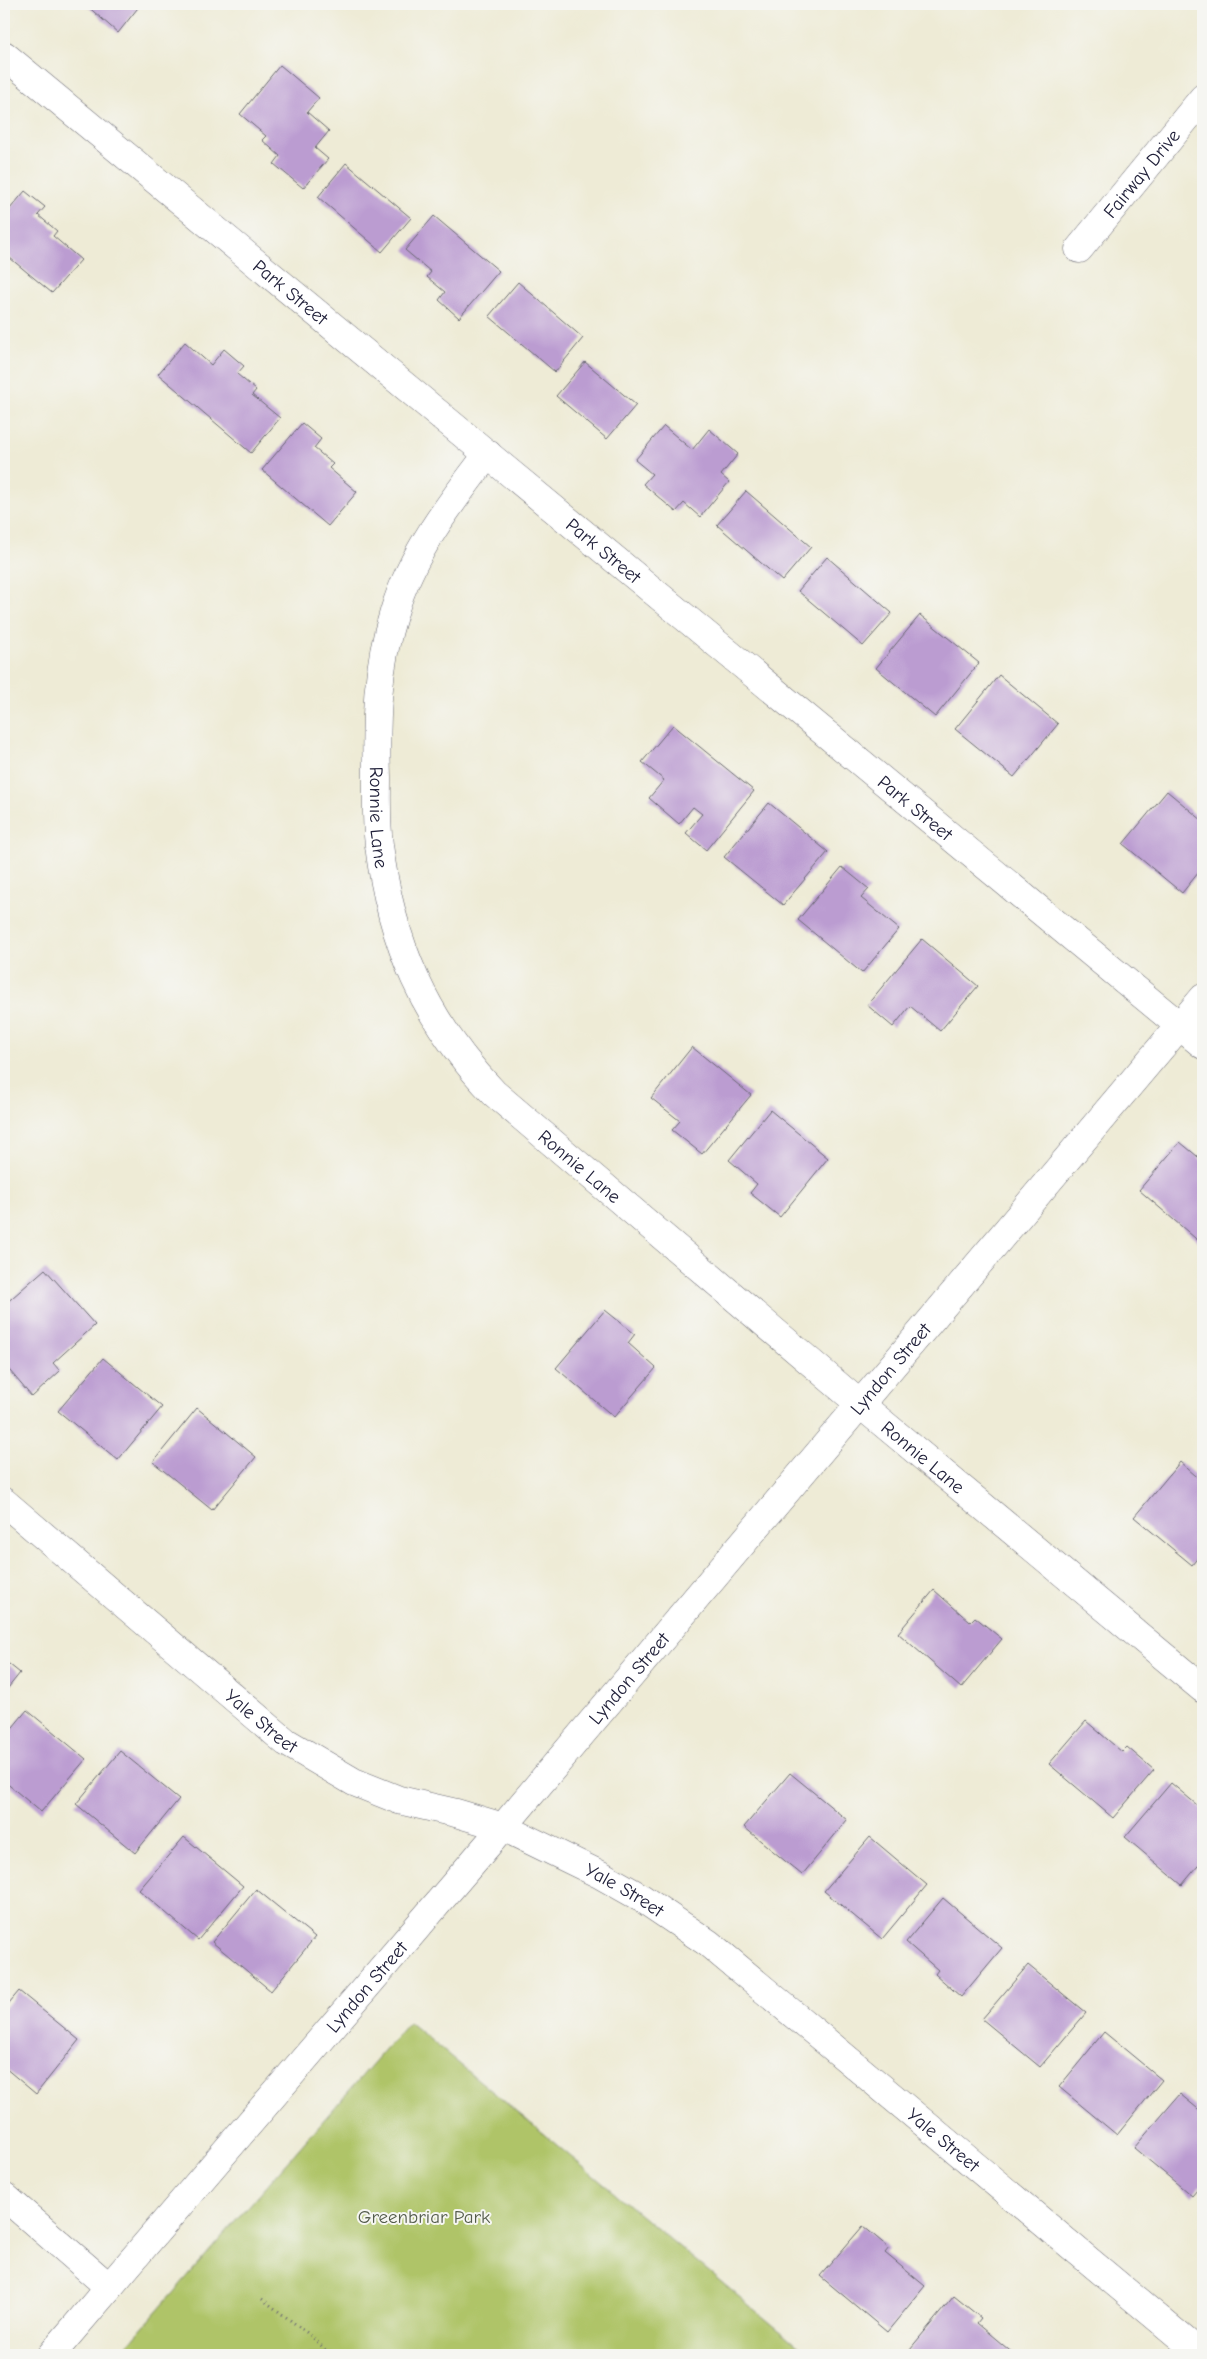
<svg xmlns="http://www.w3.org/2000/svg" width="1207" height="2359" viewBox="0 0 1207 2359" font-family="'Comic Neue',sans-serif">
  <rect width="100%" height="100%" fill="#f6f6f2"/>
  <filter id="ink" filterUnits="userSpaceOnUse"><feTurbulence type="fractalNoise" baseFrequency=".02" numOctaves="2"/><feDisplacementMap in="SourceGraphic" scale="10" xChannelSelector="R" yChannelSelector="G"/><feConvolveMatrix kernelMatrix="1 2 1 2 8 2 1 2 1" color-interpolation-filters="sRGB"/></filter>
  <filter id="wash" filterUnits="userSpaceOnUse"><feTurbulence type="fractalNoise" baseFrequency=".0096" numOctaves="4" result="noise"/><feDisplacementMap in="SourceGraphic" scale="20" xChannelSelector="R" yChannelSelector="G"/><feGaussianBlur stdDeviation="1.12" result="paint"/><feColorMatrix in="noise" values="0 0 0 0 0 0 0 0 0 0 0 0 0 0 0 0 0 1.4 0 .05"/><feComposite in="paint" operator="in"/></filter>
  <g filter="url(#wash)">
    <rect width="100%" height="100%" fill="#eeebd6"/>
    <polygon fill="#afc468" stroke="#687352" points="409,2022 809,2355 119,2355"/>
    <g id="blocks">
      <g fill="#bb9cd1">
        <polygon points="85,4 141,4 118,33"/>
        <polygon points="280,65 319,98 307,112 329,131 315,148 328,159 303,188 274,164 280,156 262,140 266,136 240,114"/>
        <polygon points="346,163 411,218 382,252 318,197"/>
        <polygon points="25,191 45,207 38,215 57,231 53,236 81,260 52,293 4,253 4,216"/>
        <polygon points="434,216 499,271 459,318 439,300 445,292 427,277 431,272 405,250"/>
        <polygon points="518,282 583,338 555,372 489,316"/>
        <polygon points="185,342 211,365 224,349 244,366 237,374 256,390 252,395 280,418 251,453 158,374"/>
        <polygon points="585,362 636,405 607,439 556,396"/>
        <polygon points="302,423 321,439 314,448 333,464 329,468 357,492 328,526 262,470"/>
        <polygon points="664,426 692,450 709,429 738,454 721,475 729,482 700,517 684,503 676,512 643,484 652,474 635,460"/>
        <polygon points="746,491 811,547 782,581 717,525"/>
        <polygon points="827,557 892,613 863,646 798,591"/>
        <polygon points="920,615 979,663 935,717 876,668"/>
        <polygon points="999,675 1058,724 1014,777 955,729"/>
        <polygon points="673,725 754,791 706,850 686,833 702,814 693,807 679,824 649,798 664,780 642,762"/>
        <polygon points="1167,791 1203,821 1203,867 1182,893 1123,844"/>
        <polygon points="769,803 828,852 783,905 724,857"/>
        <polygon points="842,867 869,889 861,898 899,929 862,973 798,920"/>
        <polygon points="922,939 978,986 940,1031 910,1006 893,1027 867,1005"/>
        <polygon points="692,1047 751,1095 702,1154 672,1130 680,1121 651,1098"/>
        <polygon points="770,1110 828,1158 780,1217 750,1193 757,1184 729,1160"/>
        <polygon points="1180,1142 1203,1161 1202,1244 1139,1190"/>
        <polygon points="45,1269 95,1325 53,1363 60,1371 32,1397 4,1364 4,1357 9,1351 4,1345 4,1305"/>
        <polygon points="605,1310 635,1334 628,1343 656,1368 614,1417 556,1368"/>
        <polygon points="103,1358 162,1407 118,1460 58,1411"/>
        <polygon points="197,1408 256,1457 212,1510 153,1462"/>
        <polygon points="1180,1462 1203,1482 1203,1551 1192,1565 1134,1517"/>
        <polygon points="934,1590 970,1622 975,1617 1002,1639 961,1688 898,1633"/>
        <polygon points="4,1660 20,1673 4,1693"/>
        <polygon points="27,1710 86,1759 41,1812 4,1781 4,1738"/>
        <polygon points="1086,1721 1122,1752 1127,1747 1154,1770 1113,1818 1049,1764"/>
        <polygon points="120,1751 179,1799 135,1853 76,1804"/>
        <polygon points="790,1773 847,1820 802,1875 744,1827"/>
        <polygon points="1171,1783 1203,1810 1203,1860 1182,1885 1125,1837"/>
        <polygon points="184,1837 243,1886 198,1940 139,1890"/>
        <polygon points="870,1837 927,1885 882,1939 824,1891"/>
        <polygon points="256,1889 315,1937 271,1991 212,1942"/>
        <polygon points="943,1898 1002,1948 961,1997 935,1974 938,1970 906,1942"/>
        <polygon points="1028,1965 1086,2013 1040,2067 982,2019"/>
        <polygon points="19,1991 79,2040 36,2094 4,2067 4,2009"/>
        <polygon points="1104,2032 1162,2080 1117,2135 1059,2087"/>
        <polygon points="1180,2094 1203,2113 1203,2183 1192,2196 1134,2148"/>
        <polygon points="863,2226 889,2248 885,2253 925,2286 887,2332 820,2276"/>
        <polygon points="954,2296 981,2318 977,2323 1015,2355 905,2355"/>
      </g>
    </g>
  </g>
  <g filter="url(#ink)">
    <use href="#blocks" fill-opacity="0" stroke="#696871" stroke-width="1"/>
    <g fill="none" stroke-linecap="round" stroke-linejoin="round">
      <defs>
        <g id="minor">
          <path id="s1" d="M4 55 1203 1045"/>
          <path id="s2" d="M1079 249 1203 98"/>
          <path id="s3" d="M488 454C451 502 412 552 394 612 377 666 375 721 377 777 377 799 376 822 379 845 391 943 425 1021 494 1093L861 1405 1203 1689"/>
          <path id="s4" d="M4 1502 286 1742 354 1782 399 1800 456 1813 503 1827 601 1875 640 1897 708 1943 1202 2355"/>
          <polyline points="4,2196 109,2287"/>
          <path id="s5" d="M51 2355 503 1827 1203 998"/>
        </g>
      </defs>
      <use href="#minor" stroke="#696871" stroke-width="29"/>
      <polyline stroke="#696871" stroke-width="3" stroke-dasharray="1 4" stroke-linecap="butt" points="262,2299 310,2335 331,2355"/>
      <use href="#minor" stroke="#fff" stroke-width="28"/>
    </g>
  </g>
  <g text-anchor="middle" stroke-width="4" stroke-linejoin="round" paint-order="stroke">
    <g font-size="19" fill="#22223b" stroke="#f6f6f2">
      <text dy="7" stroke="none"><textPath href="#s2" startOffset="98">Fairway Drive</textPath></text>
      <text dy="7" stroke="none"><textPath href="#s1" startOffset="372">Park Street</textPath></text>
      <text dy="7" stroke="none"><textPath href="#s1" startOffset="778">Park Street</textPath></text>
      <text dy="7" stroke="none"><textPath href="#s1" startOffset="1182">Park Street</textPath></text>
      <text dy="7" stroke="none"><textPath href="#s3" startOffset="392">Ronnie Lane</textPath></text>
      <text dy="7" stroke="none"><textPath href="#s3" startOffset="811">Ronnie Lane</textPath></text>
      <text dy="7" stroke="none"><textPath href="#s5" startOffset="1295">Lyndon Street</textPath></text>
      <text dy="7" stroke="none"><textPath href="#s3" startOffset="1261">Ronnie Lane</textPath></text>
      <text dy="7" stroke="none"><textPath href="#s5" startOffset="890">Lyndon Street</textPath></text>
      <text dy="7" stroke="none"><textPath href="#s4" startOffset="338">Yale Street</textPath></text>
      <text dy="7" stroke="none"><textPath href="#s4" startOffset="742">Yale Street</textPath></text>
      <text dy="7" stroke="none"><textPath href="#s5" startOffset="485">Lyndon Street</textPath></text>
      <text dy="7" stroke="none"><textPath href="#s4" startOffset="1148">Yale Street</textPath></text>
    </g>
    <g font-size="19" fill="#535b4b" stroke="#f6f6f2">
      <text x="424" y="2223">Greenbriar Park</text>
    </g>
  </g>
  <rect width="1207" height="2359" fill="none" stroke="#f6f6f2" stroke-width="20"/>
</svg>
